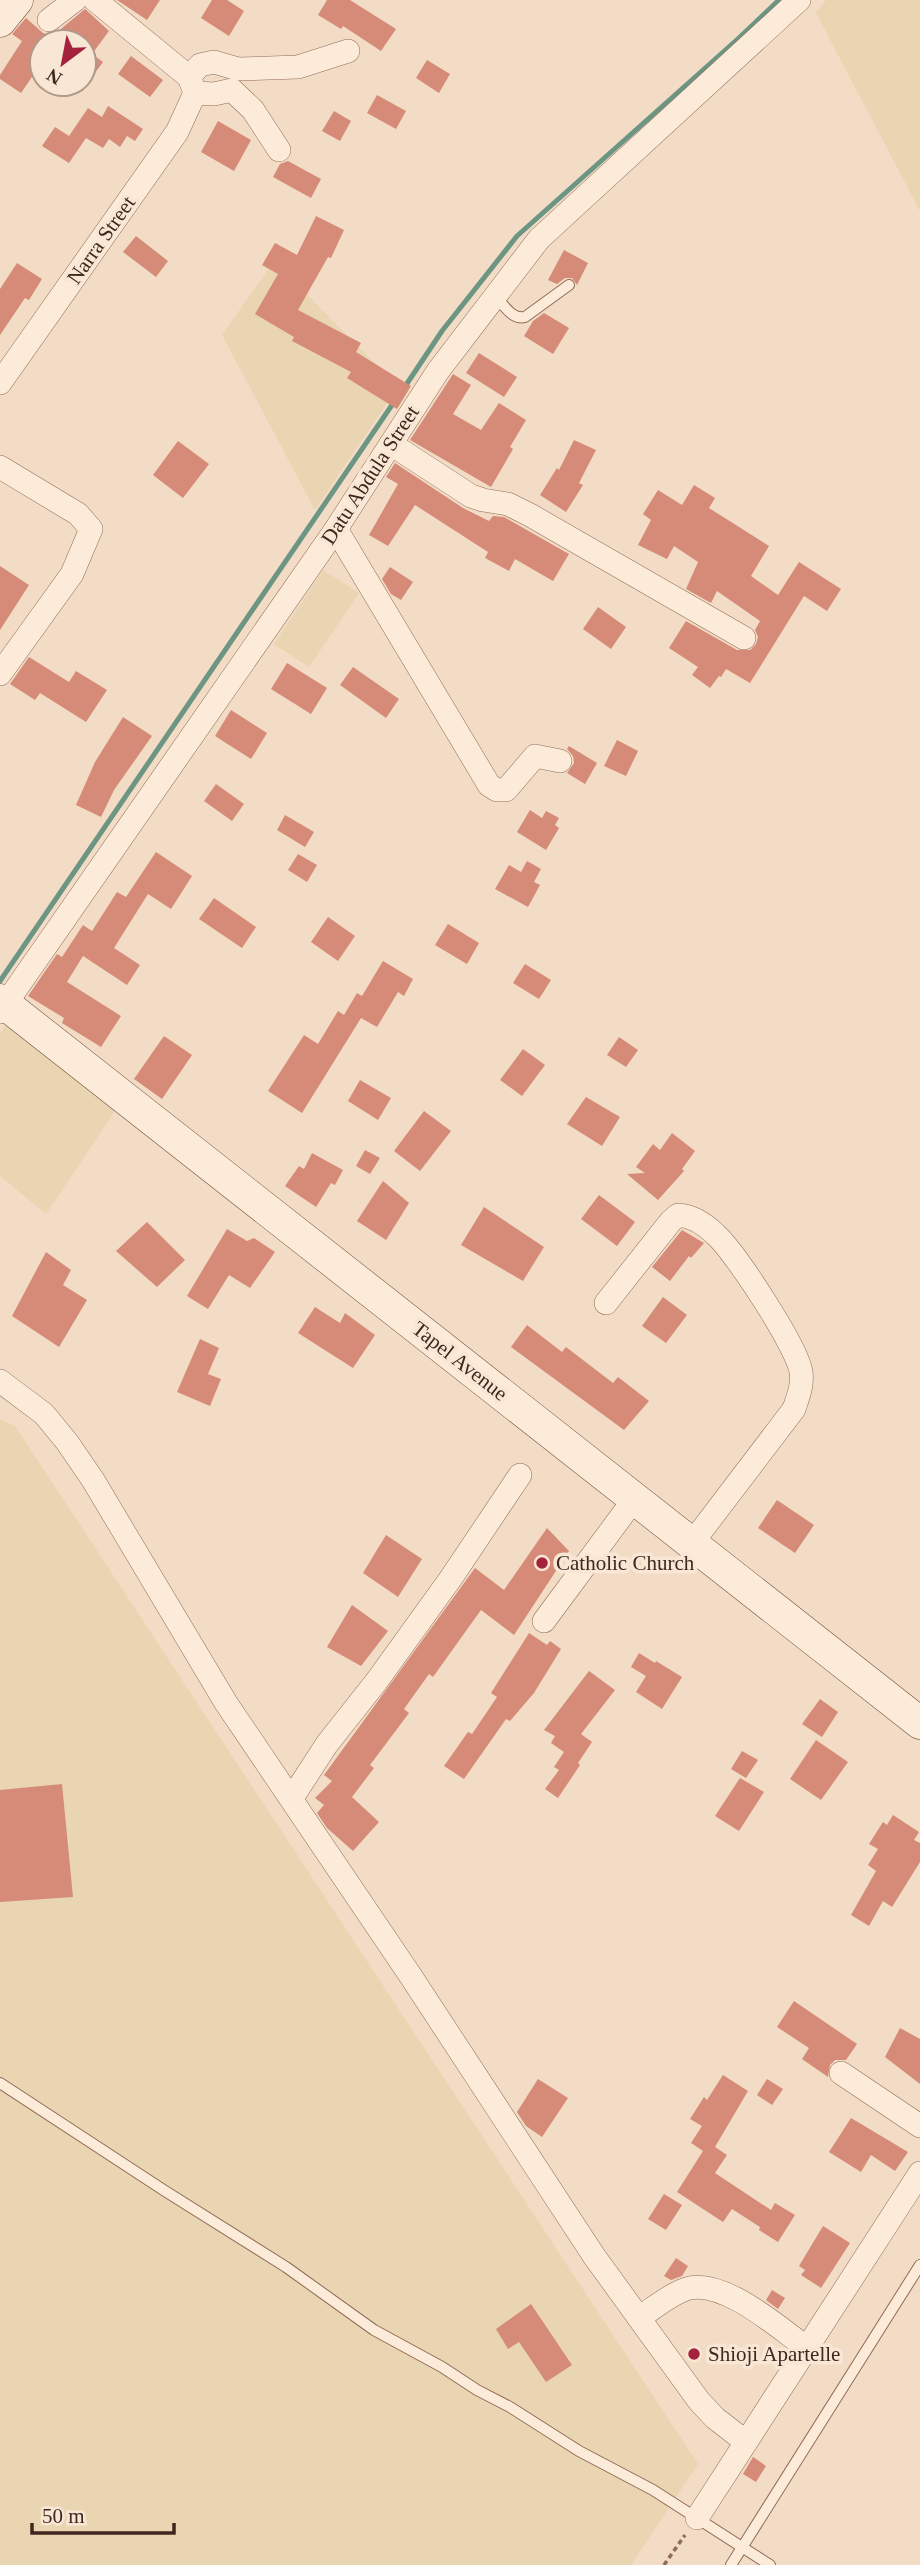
<svg xmlns="http://www.w3.org/2000/svg" width="920" height="2565" viewBox="0 0 920 2565" font-family="Georgia,serif">
  <rect width="100%" height="100%" fill="#f3dcc5"/>
  <g fill="#e9d5b1">
    <polygon points="826,0 920,0 920,211 816,13"/>
    <polygon points="274,261 398,387 315,510 222,335"/>
    <polygon points="323,570 359,593 309,667 274,644"/>
    <polygon points="7,1024 117,1108 46,1214 0,1176 0,1034"/>
    <polygon points="0,1419 15,1426 698,2464 631,2565 0,2565"/>
  </g>
  <g fill="none" stroke-linecap="round" stroke-linejoin="round">
    <g stroke="#6c9583" stroke-width="5">
      <polyline points="404,388 442,331 517,236 740,37 779,0"/>
      <polyline points="0,981 394,402"/>
    </g>
  </g>
  <g fill="#d58b77">
    <polygon points="117,0 160,0 147,20"/>
    <polygon points="212,0 227,0 244,11 229,36 201,18"/>
    <polygon points="327,0 350,0 396,29 381,51 343,26 341,29 318,15"/>
    <polygon points="85,9 109,31 92,54 103,62 84,88 84,42 51,42 62,28"/>
    <polygon points="26,18 43,33 50,35 42,42 42,46 30,62 38,68 21,93 0,79 0,75 22,41 12,34"/>
    <polygon points="131,56 163,80 150,97 118,74"/>
    <polygon points="427,60 450,74 439,93 416,78"/>
    <polygon points="377,95 406,111 396,129 367,113"/>
    <polygon points="108,106 143,129 135,141 127,136 120,147 109,139 103,148 86,138 69,163 42,146 55,127 69,136 88,108 102,117"/>
    <polygon points="334,111 351,121 340,141 322,131"/>
    <polygon points="218,121 251,140 234,171 201,152"/>
    <polygon points="288,161 321,179 311,198 273,177 280,164"/>
    <polygon points="316,216 344,230 331,258 328,257 298,310 361,343 356,352 411,386 397,409 347,378 351,372 292,341 294,337 255,314 278,274 262,265 275,243 297,255"/>
    <polygon points="136,236 168,261 156,277 123,252"/>
    <polygon points="564,250 588,263 577,285 572,278 565,278 557,284 548,280"/>
    <polygon points="17,263 42,279 29,300 25,298 0,335 0,289"/>
    <polygon points="544,313 569,328 553,354 524,336 533,321"/>
    <polygon points="479,353 517,377 504,397 466,373"/>
    <polygon points="453,374 471,385 453,414 481,430 499,403 526,420 510,447 513,449 491,487 410,440"/>
    <polygon points="574,440 596,450 579,483 583,485 566,512 540,495 557,468 559,470"/>
    <polygon points="178,441 209,464 183,498 153,475"/>
    <polygon points="395,463 463,508 489,521 493,516 504,517 569,554 553,581 515,559 509,571 485,558 488,552 415,505 388,546 369,535 398,484 386,477"/>
    <polygon points="694,485 715,498 709,508 769,546 751,576 778,595 799,562 841,589 827,611 804,596 750,683 726,669 721,677 719,676 710,688 692,675 698,667 669,648 686,621 737,650 750,650 756,644 758,637 755,630 760,621 717,591 711,603 686,589 698,562 674,546 667,559 638,545 651,520 643,514 658,490 682,505"/>
    <polygon points="0,566 29,585 0,630"/>
    <polygon points="390,567 413,582 401,600 391,594 382,579"/>
    <polygon points="598,607 626,627 611,649 583,629"/>
    <polygon points="29,657 69,682 76,671 107,690 86,722 40,693 35,700 10,684"/>
    <polygon points="287,663 327,688 311,714 271,689"/>
    <polygon points="353,667 399,699 386,718 340,685"/>
    <polygon points="231,710 267,733 251,759 215,736"/>
    <polygon points="123,717 152,736 114,790 101,817 76,805 95,762"/>
    <polygon points="617,740 638,751 626,776 604,766"/>
    <polygon points="569,746 597,763 585,784 567,773 574,763 573,756 567,749"/>
    <polygon points="216,784 244,804 232,821 204,801"/>
    <polygon points="530,810 542,818 546,811 559,818 555,825 559,828 546,850 517,832"/>
    <polygon points="285,815 314,832 305,847 277,830"/>
    <polygon points="156,852 192,876 171,909 148,894 114,948 140,965 127,985 83,956 67,982 121,1016 101,1047 62,1023 64,1018 28,996 57,954 62,957 83,925 92,931 117,892 126,897"/>
    <polygon points="298,854 317,865 307,882 288,870"/>
    <polygon points="527,861 541,869 534,882 540,885 528,907 495,889 509,865 521,872"/>
    <polygon points="214,898 256,927 242,948 199,919"/>
    <polygon points="328,917 355,936 338,961 311,942"/>
    <polygon points="448,924 479,943 467,964 435,945"/>
    <polygon points="383,961 413,979 404,996 398,992 377,1027 361,1018 302,1113 268,1091 304,1035 318,1044 338,1011 344,1015 357,993 362,996"/>
    <polygon points="525,964 551,980 539,999 513,983"/>
    <polygon points="164,1036 192,1055 162,1099 134,1079"/>
    <polygon points="619,1037 638,1050 626,1067 607,1055"/>
    <polygon points="523,1049 545,1065 522,1096 500,1080"/>
    <polygon points="360,1080 391,1098 378,1120 348,1101"/>
    <polygon points="586,1097 620,1117 602,1146 567,1124"/>
    <polygon points="424,1111 451,1131 420,1171 394,1151"/>
    <polygon points="672,1133 695,1151 682,1169 684,1171 658,1200 627,1174 645,1173 636,1167 653,1144 660,1150"/>
    <polygon points="365,1150 380,1158 370,1174 356,1166"/>
    <polygon points="312,1153 343,1170 335,1185 331,1183 316,1207 285,1186 299,1166 304,1169"/>
    <polygon points="383,1181 409,1203 386,1240 357,1221"/>
    <polygon points="599,1195 635,1222 617,1246 581,1219"/>
    <polygon points="484,1207 544,1247 523,1281 461,1245"/>
    <polygon points="147,1222 185,1260 157,1287 116,1251"/>
    <polygon points="227,1229 247,1241 254,1238 275,1252 250,1288 229,1275 208,1309 187,1296"/>
    <polygon points="682,1230 704,1243 691,1258 689,1256 670,1281 652,1267"/>
    <polygon points="46,1252 71,1270 63,1285 87,1300 59,1347 12,1316"/>
    <polygon points="663,1297 687,1315 666,1343 642,1326"/>
    <polygon points="315,1307 340,1323 345,1313 375,1335 353,1368 298,1333"/>
    <polygon points="527,1325 562,1352 566,1347 613,1383 618,1377 649,1401 624,1430 511,1347"/>
    <polygon points="200,1339 219,1348 208,1374 221,1379 210,1406 177,1392"/>
    <polygon points="777,1500 814,1525 795,1553 758,1528"/>
    <polygon points="547,1528 569,1551 514,1635 481,1610 433,1677 429,1674 404,1709 409,1713 370,1765 374,1768 352,1797 379,1822 353,1851 327,1828 317,1813 324,1805 315,1798 332,1781 324,1775 475,1568 504,1590"/>
    <polygon points="386,1535 422,1559 398,1597 363,1573"/>
    <polygon points="352,1605 388,1631 361,1666 327,1647"/>
    <polygon points="529,1633 547,1645 550,1641 561,1649 534,1693 510,1721 506,1719 464,1779 444,1766 468,1732 472,1734 497,1697 491,1693"/>
    <polygon points="639,1653 655,1663 656,1661 682,1677 662,1709 636,1692 646,1676 631,1667"/>
    <polygon points="589,1671 615,1690 581,1734 592,1742 578,1763 580,1765 558,1798 545,1789 559,1770 554,1767 564,1752 551,1743 555,1736 544,1730"/>
    <polygon points="820,1699 838,1712 822,1737 802,1724"/>
    <polygon points="816,1740 848,1762 821,1800 790,1779"/>
    <polygon points="742,1751 758,1760 746,1778 731,1769"/>
    <polygon points="740,1778 764,1792 739,1831 715,1816"/>
    <polygon points="62,1784 73,1897 0,1902 0,1790"/>
    <polygon points="893,1815 919,1832 914,1840 920,1843 920,1862 892,1907 883,1901 869,1926 851,1915 876,1871 868,1865 878,1849 869,1844 883,1822 887,1825"/>
    <polygon points="794,2001 857,2044 846,2060 835,2060 830,2065 828,2077 802,2059 809,2048 777,2027"/>
    <polygon points="900,2028 920,2039 920,2084 885,2057"/>
    <polygon points="723,2075 748,2091 715,2147 727,2155 715,2173 771,2210 775,2203 795,2215 778,2242 759,2230 760,2227 732,2209 723,2222 677,2192 703,2151 691,2143 702,2126 690,2119 704,2097 707,2100"/>
    <polygon points="538,2079 568,2098 542,2137 526,2126 517,2112"/>
    <polygon points="767,2079 783,2089 772,2105 757,2095"/>
    <polygon points="851,2118 908,2152 895,2171 871,2155 861,2172 829,2152"/>
    <polygon points="664,2194 682,2205 666,2230 648,2219"/>
    <polygon points="823,2226 850,2243 821,2288 801,2275 805,2270 799,2266"/>
    <polygon points="676,2258 688,2266 682,2276 671,2280 664,2276"/>
    <polygon points="772,2290 785,2298 778,2309 766,2300"/>
    <polygon points="531,2304 572,2365 546,2382 519,2342 508,2349 496,2329"/>
    <polygon points="753,2457 766,2466 756,2482 743,2474"/>
  </g>
  <g fill="none" stroke-linecap="round" stroke-linejoin="round">
    <defs>
      <g id="lane">
        <path d="M496 297C504 305 512 320 525 317L569 285"/>
        <polyline points="0,2083 165,2191 286,2267 374,2330 442,2367 477,2390 510,2407 579,2451 653,2490 770,2565"/>
        <polyline points="731,2565 920,2265"/>
      </g>
      <g id="street">
        <polyline points="95,0 189,77 194,90"/>
        <polyline points="49,20 75,0"/>
        <polyline points="189,77 200,65 214,62 238,69 298,67 348,51"/>
        <polyline points="195,93 214,94 232,90 253,110 279,150"/>
        <polyline points="0,383 177,132 195,93"/>
        <polyline points="391,444 471,496 483,500 508,504 530,515 744,638"/>
        <polyline points="0,467 78,514 91,529 72,574 0,674"/>
        <polyline points="336,529 489,785 497,790 506,790 535,756 560,761"/>
        <polyline points="0,1012 336,529 438,371 539,239 799,0"/>
        <path d="M606 1303 671 1221 678 1215C692 1216 706 1225 716 1235 735 1252 798 1348 801 1372 803 1385 798 1397 794 1409L692 1543"/>
        <polyline points="0,1381 44,1414 67,1442 93,1480 226,1703 410,1975 594,2256 699,2401 715,2418 746,2442"/>
        <polyline points="544,1621 635,1498"/>
        <polyline points="292,1798 327,1744 376,1682 451,1578 520,1475"/>
        <polyline points="841,2073 920,2126"/>
        <path d="M639 2318C654 2308 669 2295 686 2289 722 2277 779 2328 807 2348"/>
        <polyline points="697,2518 920,2173"/>
      </g>
      <g id="secondary">
        <polyline points="0,21 17,0"/>
        <polyline points="0,1000 920,1723"/>
      </g>
    </defs>
    <use href="#lane" stroke="#906b58" stroke-width="12"/>
    <use href="#street" stroke="#906b58" stroke-width="24"/>
    <use href="#secondary" stroke="#724c3b" stroke-width="33"/>
    <polyline stroke="#906b58" stroke-width="3.5" stroke-dasharray="5 3.5" stroke-linecap="butt" points="664,2565 685,2535"/>
    <use href="#lane" stroke="#fcebd9" stroke-width="10"/>
    <use href="#street" stroke="#fcebd9" stroke-width="23"/>
    <use href="#secondary" stroke="#fcebd9" stroke-width="32"/>
  </g>
  <g fill="#a5223d" stroke="#f9e7d5" stroke-width="2.5">
    <circle cx="542" cy="1563" r="7"/>
    <circle cx="694" cy="2354" r="7"/>
  </g>
  <g text-anchor="middle" stroke-width="7" stroke-linejoin="round" paint-order="stroke">
    <g font-size="21" fill="#3f271e" stroke="#f9e7d5">
      <text transform="translate(101 240) rotate(-55)" y="7">Narra Street</text>
      <text transform="translate(370 475) rotate(-57)" y="7">Datu Abdula Street</text>
      <text transform="translate(460 1361) rotate(38)" y="7">Tapel Avenue</text>
    </g>
    <g font-size="21" fill="#3f271e" stroke="#f9e7d5" text-anchor="start">
      <text x="556" y="1570">Catholic Church</text>
      <text x="708" y="2361">Shioji Apartelle</text>
    </g>
  </g>
  <g transform="translate(63 63) rotate(212)"><circle r="33" fill="#f9e7d5" stroke="#af9a8c" stroke-width="2"/>
  <path d="M0-5L12 26L0 18L-12 26Z" fill="#a5223d"/>
  <text y="-10" font-size="19" font-weight="bold" text-anchor="middle" fill="#3f271e">N</text>
  </g>
  <path d="M32 2523v10h142v-10" fill="none" stroke="#3f271e" stroke-width="3.5"/>
  <text x="42" y="2523" font-size="21" fill="#3f271e" stroke="#f9e7d5" stroke-width="5" paint-order="stroke">50 m</text>
</svg>
